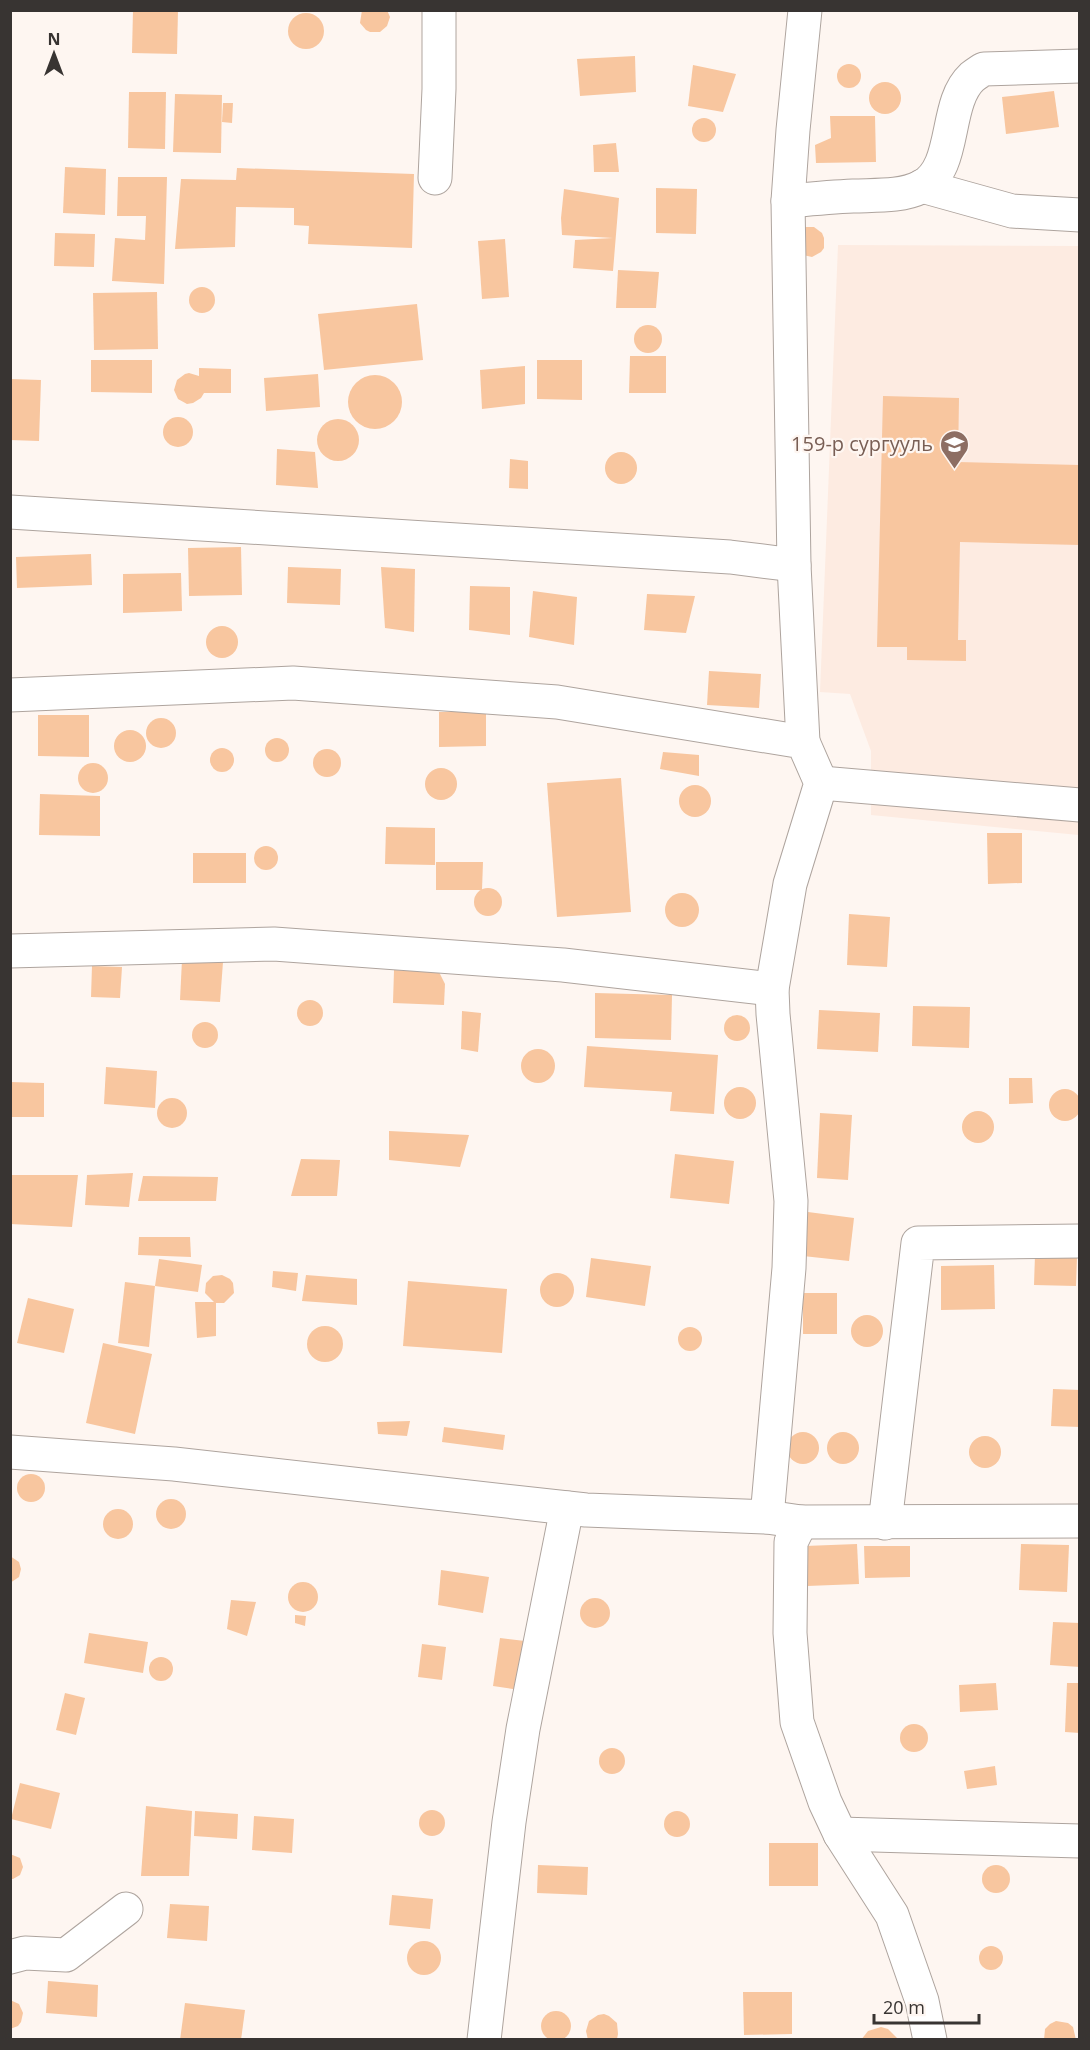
<svg xmlns="http://www.w3.org/2000/svg" width="1090" height="2050" viewBox="0 0 1090 2050" font-family="'Open Sans',sans-serif">
  <rect width="100%" height="100%" fill="#fef6f1"/>
  <polygon fill="#fdebe1" points="838,245 1079,246 1079,835 871,815 871,751 850,694 820,692"/>
  <g fill="#f8c69f">
    <polygon points="133,10 178,10 177,54 132,53"/>
    <polygon points="362,10 387,10 390,17 387,26 380,32 370,32 366,30 360,23"/>
    <circle cx="306" cy="31" r="18"/>
    <polygon points="635,56 636,92 580,96 577,59"/>
    <circle cx="849" cy="76" r="12"/>
    <polygon points="693,65 736,74 723,112 688,106"/>
    <circle cx="885" cy="98" r="16"/>
    <polygon points="1054,91 1059,127 1006,134 1002,97"/>
    <polygon points="129,92 166,92 165,149 128,148"/>
    <polygon points="175,94 222,95 221,153 173,152"/>
    <polygon points="223,103 233,103 232,123 222,122"/>
    <polygon points="830,116 875,116 876,162 816,163 815,145 831,138"/>
    <circle cx="704" cy="130" r="12"/>
    <polygon points="616,143 619,172 594,172 593,145"/>
    <polygon points="65,167 106,169 105,215 63,213"/>
    <polygon points="237,168 414,174 412,248 308,244 309,226 294,225 294,208 236,207 235,247 175,249 181,179 236,180"/>
    <polygon points="118,177 167,177 164,284 112,281 115,238 145,240 146,216 117,216"/>
    <polygon points="656,188 697,189 696,234 656,233"/>
    <polygon points="564,189 619,198 613,271 573,268 575,240 613,238 562,235 561,218"/>
    <polygon points="805,227 814,227 822,233 824,238 824,248 821,252 812,257 803,255"/>
    <polygon points="55,233 95,234 94,267 54,266"/>
    <polygon points="505,239 509,297 482,299 478,241"/>
    <polygon points="618,270 659,272 656,308 616,308"/>
    <circle cx="202" cy="300" r="13"/>
    <polygon points="157,292 158,349 94,350 93,293"/>
    <polygon points="417,304 423,360 324,370 318,314"/>
    <circle cx="648" cy="339" r="14"/>
    <polygon points="630,356 666,356 666,393 629,393"/>
    <polygon points="91,360 152,360 152,393 91,392"/>
    <polygon points="537,360 582,360 582,400 537,399"/>
    <polygon points="525,366 525,404 482,409 480,370"/>
    <polygon points="199,368 231,369 231,393 204,393 201,398 193,403 187,404 178,399 174,390 177,380 185,374 189,373 199,376"/>
    <polygon points="318,374 320,407 266,411 264,378"/>
    <circle cx="375" cy="402" r="27"/>
    <polygon points="10,379 41,380 39,441 10,440"/>
    <polygon points="883,396 959,398 958,462 1080,465 1080,545 960,542 958,640 966,640 966,661 907,660 907,647 877,647"/>
    <circle cx="178" cy="432" r="15"/>
    <circle cx="338" cy="440" r="21"/>
    <polygon points="277,449 315,452 318,488 276,485"/>
    <circle cx="621" cy="468" r="16"/>
    <polygon points="510,459 528,461 528,489 509,488"/>
    <polygon points="241,547 242,595 189,596 188,548"/>
    <polygon points="91,554 92,585 17,588 16,557"/>
    <polygon points="288,567 341,569 340,605 287,603"/>
    <polygon points="381,567 415,569 414,632 385,628"/>
    <polygon points="181,573 182,611 123,613 123,574"/>
    <polygon points="470,586 510,587 510,635 469,630"/>
    <polygon points="533,591 577,597 574,645 529,637"/>
    <polygon points="647,594 695,596 686,633 644,630"/>
    <circle cx="222" cy="642" r="16"/>
    <polygon points="709,671 761,674 759,708 707,705"/>
    <polygon points="439,712 486,712 486,746 439,747"/>
    <polygon points="38,715 89,715 89,757 38,756"/>
    <circle cx="161" cy="733" r="15"/>
    <circle cx="130" cy="746" r="16"/>
    <circle cx="277" cy="750" r="12"/>
    <circle cx="222" cy="760" r="12"/>
    <circle cx="327" cy="763" r="14"/>
    <polygon points="663,752 699,755 699,776 660,769"/>
    <circle cx="93" cy="778" r="15"/>
    <circle cx="441" cy="784" r="16"/>
    <polygon points="621,778 631,912 557,917 547,783"/>
    <circle cx="695" cy="801" r="16"/>
    <polygon points="40,794 100,796 100,836 39,835"/>
    <polygon points="386,827 435,828 435,865 385,864"/>
    <polygon points="987,833 1022,833 1022,883 988,884"/>
    <circle cx="266" cy="858" r="12"/>
    <rect x="193" y="853" width="53" height="30"/>
    <polygon points="436,862 483,862 482,890 436,890"/>
    <circle cx="488" cy="902" r="14"/>
    <circle cx="682" cy="910" r="17"/>
    <polygon points="849,914 890,917 887,967 847,965"/>
    <polygon points="182,960 223,962 220,1002 180,1000"/>
    <polygon points="92,966 122,967 120,998 91,997"/>
    <polygon points="394,970 439,972 445,984 444,1005 393,1003"/>
    <polygon points="595,993 672,995 671,1040 595,1038"/>
    <circle cx="310" cy="1013" r="13"/>
    <polygon points="913,1006 970,1007 969,1048 912,1046"/>
    <polygon points="819,1010 880,1013 878,1052 817,1049"/>
    <polygon points="462,1011 481,1013 478,1052 461,1049"/>
    <circle cx="737" cy="1028" r="13"/>
    <circle cx="205" cy="1035" r="13"/>
    <polygon points="587,1046 718,1055 714,1114 670,1111 672,1092 584,1087"/>
    <circle cx="538" cy="1066" r="17"/>
    <polygon points="106,1067 157,1071 155,1108 104,1104"/>
    <polygon points="1009,1078 1032,1078 1033,1103 1009,1104"/>
    <polygon points="10,1082 44,1083 44,1117 10,1117"/>
    <circle cx="740" cy="1103" r="16"/>
    <circle cx="1065" cy="1105" r="16"/>
    <circle cx="172" cy="1113" r="15"/>
    <circle cx="978" cy="1127" r="16"/>
    <polygon points="820,1113 852,1115 848,1180 817,1178"/>
    <polygon points="389,1131 469,1135 460,1167 389,1160"/>
    <polygon points="675,1154 734,1161 729,1204 670,1198"/>
    <polygon points="301,1159 340,1160 337,1196 291,1196"/>
    <polygon points="133,1173 129,1207 85,1205 87,1175"/>
    <polygon points="10,1175 78,1175 72,1227 10,1224"/>
    <polygon points="143,1176 218,1177 216,1201 138,1201"/>
    <polygon points="808,1212 854,1218 849,1261 803,1256"/>
    <polygon points="139,1237 190,1237 191,1257 138,1255"/>
    <polygon points="1035,1255 1077,1257 1076,1286 1034,1285"/>
    <polygon points="591,1258 651,1266 645,1306 586,1297"/>
    <polygon points="159,1259 202,1265 198,1292 155,1286"/>
    <polygon points="994,1265 995,1309 941,1310 941,1266"/>
    <polygon points="273,1271 298,1273 296,1291 272,1287"/>
    <circle cx="557" cy="1290" r="17"/>
    <polygon points="222,1275 230,1279 233,1283 234,1293 224,1303 216,1303 216,1336 197,1338 195,1302 214,1302 205,1293 206,1283 213,1276"/>
    <polygon points="306,1275 357,1279 357,1305 302,1301"/>
    <polygon points="408,1281 507,1289 502,1353 403,1346"/>
    <polygon points="125,1282 155,1286 149,1347 118,1343"/>
    <rect x="803" y="1293" width="34" height="41"/>
    <polygon points="28,1298 74,1309 64,1353 17,1343"/>
    <circle cx="867" cy="1331" r="16"/>
    <circle cx="325" cy="1344" r="18"/>
    <circle cx="690" cy="1339" r="12"/>
    <polygon points="103,1343 152,1354 135,1434 86,1423"/>
    <polygon points="1053,1389 1080,1390 1080,1427 1051,1426"/>
    <polygon points="410,1421 407,1436 378,1434 377,1422"/>
    <polygon points="444,1427 505,1435 503,1450 442,1442"/>
    <circle cx="843" cy="1448" r="16"/>
    <circle cx="803" cy="1448" r="16"/>
    <circle cx="985" cy="1452" r="16"/>
    <circle cx="31" cy="1488" r="14"/>
    <circle cx="171" cy="1514" r="15"/>
    <circle cx="118" cy="1524" r="15"/>
    <polygon points="857,1544 859,1584 807,1586 805,1546"/>
    <polygon points="1021,1544 1069,1545 1067,1592 1019,1590"/>
    <polygon points="864,1546 910,1546 910,1577 865,1578"/>
    <polygon points="10,1556 19,1562 21,1569 19,1577 10,1583"/>
    <polygon points="441,1570 489,1577 483,1613 438,1605"/>
    <circle cx="303" cy="1597" r="15"/>
    <circle cx="595" cy="1613" r="15"/>
    <polygon points="231,1600 256,1602 247,1636 227,1629"/>
    <polygon points="295,1615 306,1616 305,1626 295,1623"/>
    <polygon points="1053,1622 1080,1623 1080,1667 1050,1665"/>
    <polygon points="89,1633 148,1642 143,1673 84,1663"/>
    <polygon points="500,1638 525,1641 519,1690 493,1686"/>
    <polygon points="422,1644 446,1647 442,1680 418,1677"/>
    <circle cx="161" cy="1669" r="12"/>
    <polygon points="996,1683 998,1710 960,1712 959,1685"/>
    <polygon points="1067,1683 1080,1683 1080,1733 1065,1732"/>
    <polygon points="65,1693 85,1698 76,1735 56,1730"/>
    <circle cx="914" cy="1738" r="14"/>
    <circle cx="612" cy="1761" r="13"/>
    <polygon points="995,1766 997,1785 967,1789 964,1771"/>
    <polygon points="20,1783 60,1793 51,1829 11,1819"/>
    <polygon points="146,1806 192,1811 189,1876 141,1876"/>
    <circle cx="432" cy="1823" r="13"/>
    <polygon points="195,1811 238,1814 237,1839 194,1836"/>
    <circle cx="677" cy="1824" r="13"/>
    <polygon points="254,1816 294,1819 292,1853 252,1850"/>
    <rect x="769" y="1843" width="49" height="43"/>
    <polygon points="10,1854 20,1858 23,1867 20,1875 13,1879 10,1879"/>
    <polygon points="538,1865 588,1867 587,1895 537,1893"/>
    <circle cx="996" cy="1879" r="14"/>
    <polygon points="392,1895 433,1899 430,1929 389,1925"/>
    <polygon points="170,1904 209,1906 207,1941 167,1938"/>
    <circle cx="424" cy="1958" r="17"/>
    <circle cx="991" cy="1958" r="12"/>
    <polygon points="48,1981 98,1985 97,2017 46,2013"/>
    <polygon points="743,1992 792,1992 792,2034 744,2035"/>
    <polygon points="10,2000 19,2004 23,2013 21,2022 18,2026 10,2029"/>
    <polygon points="185,2003 245,2010 241,2040 180,2040"/>
    <circle cx="556" cy="2026" r="15"/>
    <polygon points="604,2014 609,2016 617,2023 618,2034 617,2039 588,2040 586,2031 589,2021 598,2015"/>
    <polygon points="1056,2021 1068,2023 1073,2027 1076,2040 1044,2040 1045,2029 1050,2024"/>
    <polygon points="881,2027 888,2029 899,2040 861,2040 868,2031"/>
  </g>
  <g fill="none" stroke-linecap="round" stroke-linejoin="round">
    <defs>
      <g id="street">
        <polyline points="435,178 439,89 439,10"/>
        <polyline points="922,186 1012,211 1080,215"/>
        <path d="M788 201C810 199 831 197 853 196 875 195 901 197 921 187 958 168 943 104 972 77 976 74 980 71 984 69L1080 66"/>
        <polyline points="10,512 730,557 794,565 788,201 793,130 805,10"/>
        <polyline points="794,565 803,742"/>
        <polyline points="10,695 293,683 557,702 803,742 821,783 790,884 772,989 773,1014 791,1201 789,1268 767,1517"/>
        <polyline points="821,783 1080,805"/>
        <polyline points="10,951 274,944 563,965 772,989"/>
        <polyline points="10,1452 174,1464 586,1510 767,1517 801,1522 1080,1521"/>
        <polyline points="801,1522 791,1542 790,1633 797,1722 825,1802 840,1834 892,1915 922,2001 930,2040"/>
        <polyline points="885,1523 918,1243 1080,1241"/>
        <polyline points="840,1834 1080,1841"/>
        <polyline points="10,1957 25,1953 66,1955 126,1909"/>
        <polyline points="484,2040 509,1822 523,1729 567,1508"/>
      </g>
    </defs>
    <use href="#street" stroke="#aea49e" stroke-width="35"/>
    <use href="#street" stroke="#fff" stroke-width="33"/>
  </g>
  <defs>
    <symbol id="school-pin" viewBox="-11 -11 22 30"><path d="M0 17L-7.5 6A9.5 9.5 0 1 1 7.5 6Z" fill="#8d6e63" stroke="#fef6f1"/><path d="M0-5L7-2L0 1L-7-2ZM-4 1L0 2.5L4 1V4Q0 6-4 4Z" fill="#fff"/></symbol>
  </defs>
  <g fill-rule="evenodd">
    <use href="#school-pin" x="938" y="428" width="33" height="45"/>
  </g>
  <g text-anchor="middle" stroke-width="4.5" stroke-linejoin="round" paint-order="stroke">
    <g font-size="20" fill="#785e54" stroke="#fef6f1" text-anchor="end">
      <text x="933" y="451">159-р сургууль</text>
    </g>
  </g>
  <rect width="1090" height="2050" fill="none" stroke="#383432" stroke-width="24"/>
  <g transform="translate(54 54)" stroke="#fef6f1" stroke-width="4.5" paint-order="stroke">
  <path d="M0-4.5L10 22L0 15L-10 22Z" fill="#383432"/>
  <text y="-9" font-size="16" font-weight="bold" text-anchor="middle" fill="#383432">N</text>
  </g>
  <path d="M874 2014v9h105v-9" fill="none" stroke="#383432" stroke-width="3"/>
  <text x="883" y="2014" font-size="18" fill="#383432" stroke="#fef6f1" stroke-width="4.5" paint-order="stroke">20 m</text>
</svg>
